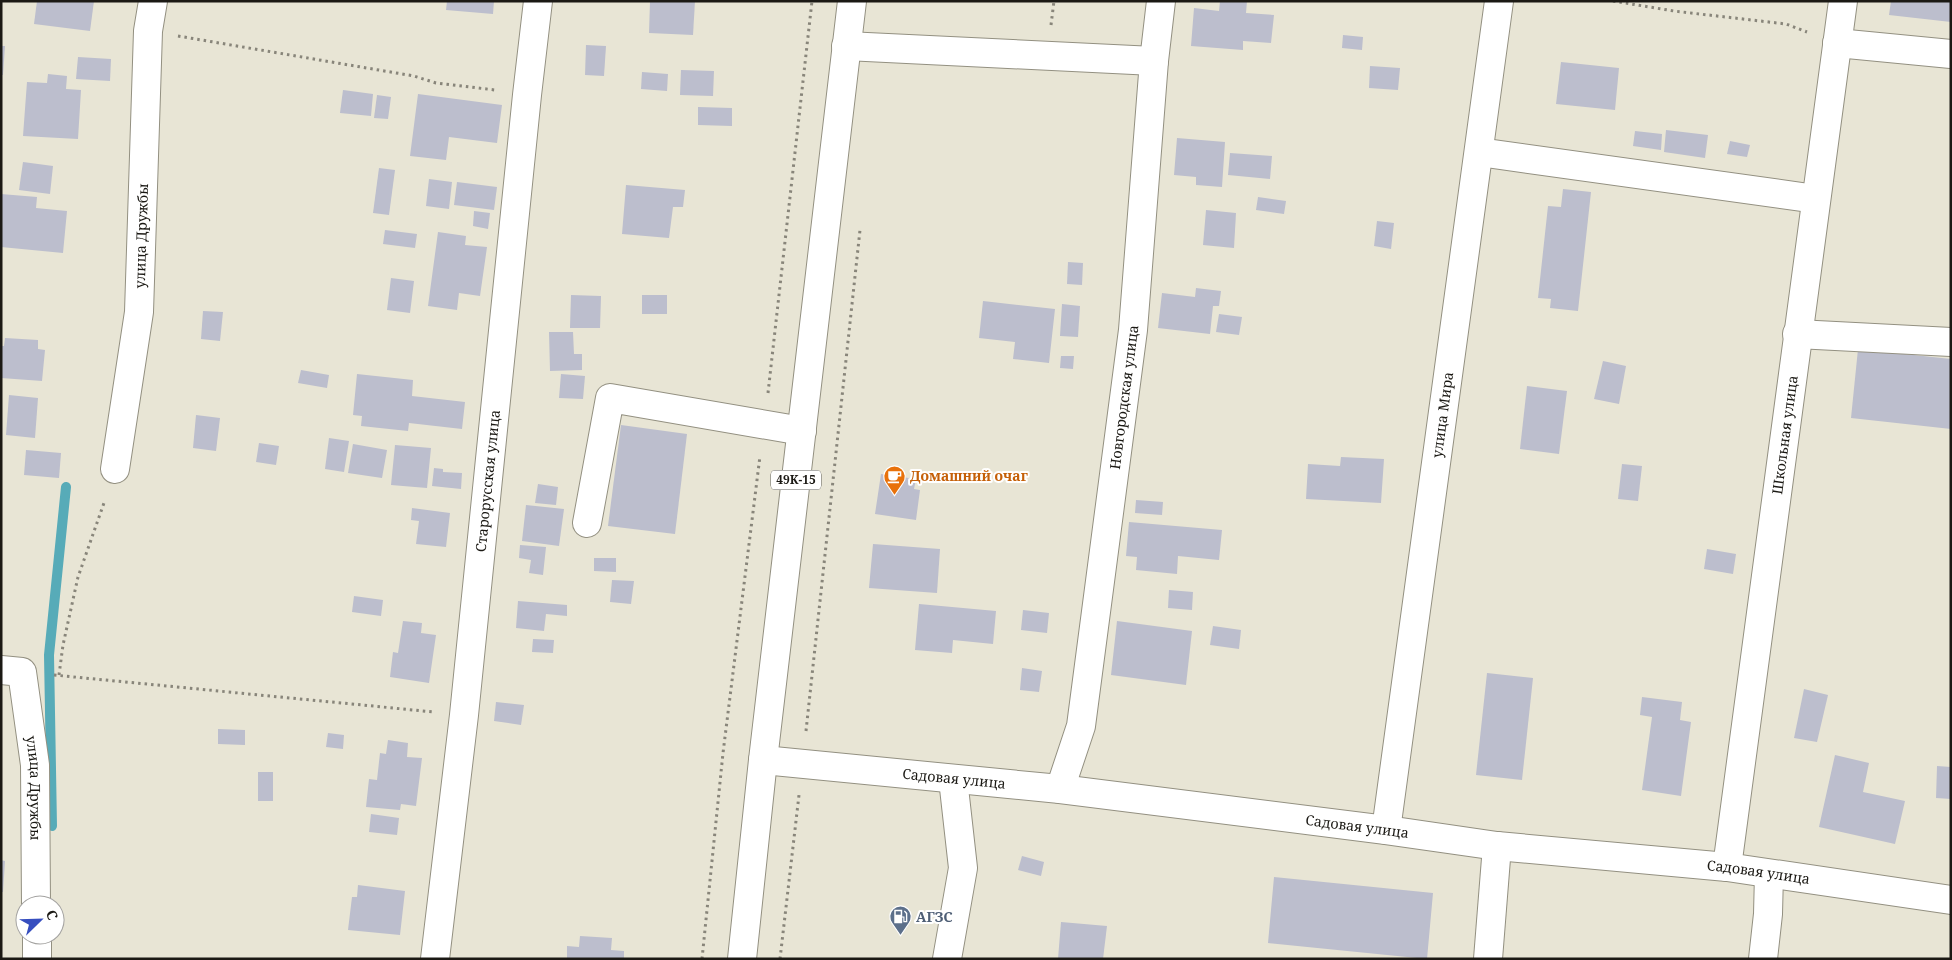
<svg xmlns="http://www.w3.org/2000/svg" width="1952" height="960" viewBox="0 0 1952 960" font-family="'Noto Serif',serif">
  <rect width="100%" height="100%" fill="#e8e5d5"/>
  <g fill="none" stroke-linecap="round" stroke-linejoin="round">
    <polyline stroke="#57abb8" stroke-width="10" points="52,826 49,655 66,487"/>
  </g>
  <g fill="#bcbecd">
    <polygon points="37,1 94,1 90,31 34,24"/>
    <polygon points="447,1 494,1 493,14 446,10"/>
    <polygon points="650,1 695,1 693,35 649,33"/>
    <polygon points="1220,1 1247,1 1246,13 1274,15 1271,43 1243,41 1243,50 1191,46 1194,8 1219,11"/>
    <polygon points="1891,1 1951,1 1951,22 1889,15"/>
    <polygon points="1343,35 1363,37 1362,50 1342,48"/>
    <polygon points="586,45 606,46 604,76 585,75"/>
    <polygon points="1,46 5,46 3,75 1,75"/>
    <polygon points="78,57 111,59 110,81 76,79"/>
    <polygon points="1561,62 1619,68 1615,110 1556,104"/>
    <polygon points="1370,66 1400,68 1398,90 1369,88"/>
    <polygon points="681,70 714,71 713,96 680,95"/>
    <polygon points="642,72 668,74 667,91 641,89"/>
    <polygon points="48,74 67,76 66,89 81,90 78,139 23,136 27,82 47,83"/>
    <polygon points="343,90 373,94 371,116 340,113"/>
    <polygon points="418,94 502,105 497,143 449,137 446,160 410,156"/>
    <polygon points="377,95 391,97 388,119 374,118"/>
    <polygon points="698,107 732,108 732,126 698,125"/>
    <polygon points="1666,130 1708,135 1705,158 1664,152"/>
    <polygon points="1635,131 1662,134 1661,150 1633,146"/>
    <polygon points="1177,138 1225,142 1222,187 1196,185 1196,177 1174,175"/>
    <polygon points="1730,141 1750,145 1747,157 1727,154"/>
    <polygon points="1230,153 1272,156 1270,179 1228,175"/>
    <polygon points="23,162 53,166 50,194 19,190"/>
    <polygon points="379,168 395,170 389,215 373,213"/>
    <polygon points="429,179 452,182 449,209 426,206"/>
    <polygon points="457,182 497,187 494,210 454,205"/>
    <polygon points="626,185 685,190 683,207 673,207 669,238 622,234"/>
    <polygon points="1563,189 1591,192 1578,311 1550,308 1551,299 1538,298 1548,206 1561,207"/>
    <polygon points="1,194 37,197 36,208 67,211 63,253 1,247"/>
    <polygon points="1258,197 1286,201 1284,214 1256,210"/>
    <polygon points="1206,210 1236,213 1234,248 1203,245"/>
    <polygon points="474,211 490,213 488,229 473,226"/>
    <polygon points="1377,221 1394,223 1391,249 1374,246"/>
    <polygon points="385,230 417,234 415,248 383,244"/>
    <polygon points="438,232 466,236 465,245 487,247 480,296 459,293 457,310 428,306"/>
    <polygon points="1068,262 1083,263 1082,285 1067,284"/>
    <polygon points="391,278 414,281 410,313 387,310"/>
    <polygon points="1196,288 1221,291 1219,306 1213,306 1210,334 1158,328 1162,293 1195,297"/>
    <polygon points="571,295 601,296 600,328 570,328"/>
    <rect x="642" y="295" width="25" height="19"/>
    <polygon points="983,301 1055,309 1049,363 1013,359 1015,342 979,338"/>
    <polygon points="1062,304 1080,306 1078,337 1060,336"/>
    <polygon points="203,311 223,312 220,341 201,339"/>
    <polygon points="1219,314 1242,317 1239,335 1216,332"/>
    <polygon points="549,332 573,332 574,354 582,354 582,370 550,371"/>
    <polygon points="5,338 38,340 38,349 45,350 42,381 1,378 1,346 4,346"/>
    <polygon points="1858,349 1951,359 1951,429 1851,418"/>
    <polygon points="1061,356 1074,356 1073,369 1060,368"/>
    <polygon points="1603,361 1626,366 1619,404 1594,399"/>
    <polygon points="301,370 329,375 327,388 298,383"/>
    <polygon points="357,374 413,380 412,396 465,402 462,429 409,423 408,431 361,426 362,416 353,415"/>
    <polygon points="561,374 585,376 583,399 559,398"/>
    <polygon points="1527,386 1567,391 1559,454 1520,449"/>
    <polygon points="9,395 38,398 35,438 6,435"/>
    <polygon points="196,415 220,418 216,451 193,448"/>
    <polygon points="621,425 687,434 675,534 608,526"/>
    <polygon points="329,438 349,441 344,472 325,469"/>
    <polygon points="259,443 279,446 276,465 256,462"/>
    <polygon points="353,444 387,450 382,478 348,473"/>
    <polygon points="395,445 431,448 427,488 391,485"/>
    <polygon points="26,450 61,453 59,478 24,475"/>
    <polygon points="1341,457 1384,459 1381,503 1306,499 1308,464 1340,466"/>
    <polygon points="1622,464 1642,466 1638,501 1618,499"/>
    <polygon points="434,468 443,469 443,472 462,473 461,489 432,486"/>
    <polygon points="881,474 916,479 914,489 920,490 916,520 875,514"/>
    <polygon points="538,484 558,487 556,505 535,503"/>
    <polygon points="1136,500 1163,502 1162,515 1135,513"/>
    <polygon points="526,505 564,509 559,546 522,541"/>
    <polygon points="412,508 450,513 446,547 416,544 419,521 411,520"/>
    <polygon points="1129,522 1222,530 1219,560 1178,556 1177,574 1136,570 1137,557 1126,556"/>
    <polygon points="873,544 940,549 937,593 869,588"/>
    <polygon points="520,545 546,547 543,575 529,573 531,560 519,558"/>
    <polygon points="1707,549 1736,554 1733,574 1704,569"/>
    <polygon points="594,558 616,558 616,572 594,571"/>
    <polygon points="612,580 634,581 631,604 610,602"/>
    <polygon points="1169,590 1193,592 1192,610 1168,608"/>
    <polygon points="354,596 383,600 381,616 352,612"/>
    <polygon points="518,601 567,605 567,616 546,614 544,631 516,628"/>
    <polygon points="919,604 996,611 993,644 953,640 952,653 915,650"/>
    <polygon points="1023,610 1049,613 1047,633 1021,630"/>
    <polygon points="403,621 422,623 421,633 436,635 429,683 390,677 393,652 398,653"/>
    <polygon points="1117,621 1192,631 1186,685 1111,675"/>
    <polygon points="1213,626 1241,630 1239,649 1210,645"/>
    <polygon points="533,639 554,640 553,653 532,652"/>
    <polygon points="1022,668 1042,671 1039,692 1020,690"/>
    <polygon points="1487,673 1533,678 1522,780 1476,775"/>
    <polygon points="1804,689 1828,695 1817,742 1794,738"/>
    <polygon points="1642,697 1682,702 1680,720 1691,722 1681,796 1642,790 1652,717 1640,715"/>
    <polygon points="496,702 524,705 521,725 494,721"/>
    <polygon points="218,729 245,730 245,745 218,744"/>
    <polygon points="328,733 344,735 343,749 326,747"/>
    <polygon points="388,740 408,743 407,757 422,758 416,806 401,804 400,810 366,807 369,779 377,780 380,753 386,754"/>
    <polygon points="1835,755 1869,763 1863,792 1905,801 1895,844 1819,827"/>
    <polygon points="1937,766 1951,767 1951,799 1936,798"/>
    <rect x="258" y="772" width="15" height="29"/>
    <polygon points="371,814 399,818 397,835 369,832"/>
    <polygon points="1022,856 1044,862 1041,876 1018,870"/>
    <polygon points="1,860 5,861 3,892 1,892"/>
    <polygon points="1274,877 1433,893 1427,959 1268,943"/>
    <polygon points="358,885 405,891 400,935 348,930 352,897 357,897"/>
    <polygon points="1061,922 1107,926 1103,959 1058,959"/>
    <polygon points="580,936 612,938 611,950 624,951 624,959 567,959 567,946 579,947"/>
  </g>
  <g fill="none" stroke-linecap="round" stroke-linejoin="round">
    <defs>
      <g id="minor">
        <polyline points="1837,43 1951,54"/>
        <polyline points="846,46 1154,61"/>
        <polyline points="1479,152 1816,199"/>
        <polyline points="1797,334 1951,342"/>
        <path id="s1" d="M115 469 139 312 148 31 153 1"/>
        <polyline points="587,523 610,398 802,431"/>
        <path id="s2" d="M1 670 22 672 35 765 36 905"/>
        <path id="s3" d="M763 760 1060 789 1386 830 1497 846 1727 867 1951 900"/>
        <path id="s4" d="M1060 789 1081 726 1133 330 1154 61 1161 1"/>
        <path id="s5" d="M1386 830 1499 1"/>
        <path id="s6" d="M1727 867 1843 1"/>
        <polyline points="37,935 37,959"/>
        <path id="s7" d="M435 959 464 715 527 95 538 1"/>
        <polyline points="947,959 963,868 953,779"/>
        <polyline points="1488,959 1497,846"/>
        <polyline points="1763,959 1768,914 1769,874"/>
      </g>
      <polyline id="major" points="742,959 763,760 852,1"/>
    </defs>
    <use href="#minor" stroke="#939081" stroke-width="30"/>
    <use href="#major" stroke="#939081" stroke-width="30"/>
    <g stroke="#88857a" stroke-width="3" stroke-dasharray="2.5 4" stroke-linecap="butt">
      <polyline points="1613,1 1674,11 1786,24 1807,32"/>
      <polyline points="1051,25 1054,1"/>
      <polyline points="178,36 414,76 436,83 495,90"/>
      <polyline points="768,393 812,1"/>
      <polyline points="54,675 434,712"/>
      <polyline points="59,675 63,645 78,577 105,500"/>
      <polyline points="806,731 860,230"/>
      <polyline points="702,959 723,753 760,456"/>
      <polyline points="780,959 799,795"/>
    </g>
    <use href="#minor" stroke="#fff" stroke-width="28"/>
    <use href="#major" stroke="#fff" stroke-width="28"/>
  </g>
  <defs>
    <symbol id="cafe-pin" viewBox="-11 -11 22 30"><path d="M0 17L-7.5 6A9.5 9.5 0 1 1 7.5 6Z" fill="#e8710a" stroke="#fff"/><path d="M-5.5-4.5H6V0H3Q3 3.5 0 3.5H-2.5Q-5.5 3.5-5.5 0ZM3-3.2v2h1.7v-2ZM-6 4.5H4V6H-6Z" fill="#fff"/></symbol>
    <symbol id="fuel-pin" viewBox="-11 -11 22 30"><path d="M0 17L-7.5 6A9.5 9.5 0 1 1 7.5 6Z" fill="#5c6f8a" stroke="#fff"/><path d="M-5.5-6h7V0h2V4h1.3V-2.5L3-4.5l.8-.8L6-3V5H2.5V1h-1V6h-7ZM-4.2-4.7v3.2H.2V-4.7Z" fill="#fff"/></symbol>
  </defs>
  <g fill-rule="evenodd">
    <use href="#cafe-pin" x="882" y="464" width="25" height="34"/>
    <use href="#fuel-pin" x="888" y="904" width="25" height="34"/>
  </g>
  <g text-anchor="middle" stroke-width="4" stroke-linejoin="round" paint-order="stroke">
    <rect fill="#fff" stroke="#5f5e5a" stroke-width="1" x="771" y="470.5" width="50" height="19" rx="4"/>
    <g font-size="12" font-weight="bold" fill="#1b1914">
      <text x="796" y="484">49К-15</text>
    </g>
    <g font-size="14" fill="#1b1914" stroke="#fff">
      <text dy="5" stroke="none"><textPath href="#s1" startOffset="235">улица Дружбы</textPath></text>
      <text dy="5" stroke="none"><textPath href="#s4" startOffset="398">Новгородская улица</textPath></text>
      <text dy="5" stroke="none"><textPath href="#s5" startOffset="419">улица Мира</textPath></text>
      <text dy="5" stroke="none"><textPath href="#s6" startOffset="436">Школьная улица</textPath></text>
      <text dy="5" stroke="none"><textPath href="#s7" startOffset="481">Старорусская улица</textPath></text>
      <text dy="5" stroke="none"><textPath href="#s3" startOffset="192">Садовая улица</textPath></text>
      <text dy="5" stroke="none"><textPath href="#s2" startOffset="138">улица Дружбы</textPath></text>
      <text dy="5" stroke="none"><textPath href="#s3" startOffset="598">Садовая улица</textPath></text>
      <text dy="5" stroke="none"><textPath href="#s3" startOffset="1002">Садовая улица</textPath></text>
    </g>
    <g font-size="14" font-weight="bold" fill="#c56008" stroke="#fff" text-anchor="start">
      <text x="910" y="481">Домашний очаг</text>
    </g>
    <g font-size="14" font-weight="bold" fill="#4e5e75" stroke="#fff" text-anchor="start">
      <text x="916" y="922">АГЗС</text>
    </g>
  </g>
  <rect width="1952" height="960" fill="none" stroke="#1b1914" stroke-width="5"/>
  <g transform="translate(40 920) rotate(67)"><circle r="24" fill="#ffffff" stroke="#a4a3a1"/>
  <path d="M0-4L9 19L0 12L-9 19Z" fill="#364ebf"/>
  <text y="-8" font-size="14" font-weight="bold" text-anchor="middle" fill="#1b1914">С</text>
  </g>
</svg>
